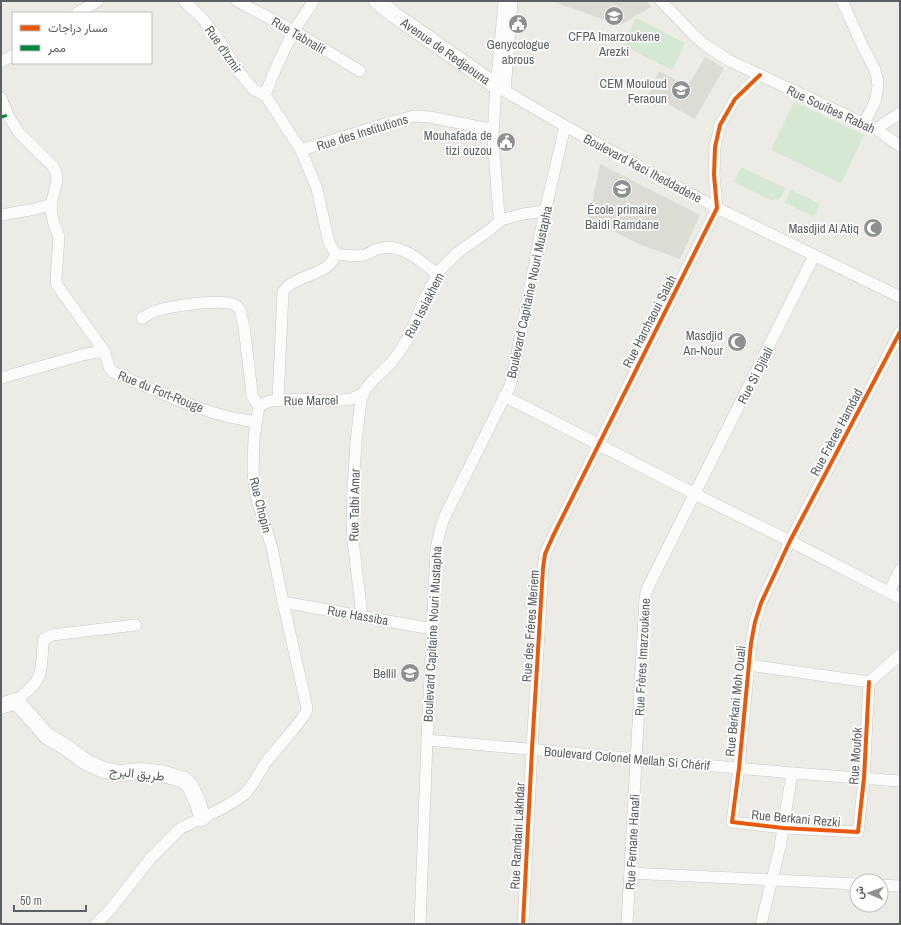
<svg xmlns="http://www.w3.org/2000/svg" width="901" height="925" viewBox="0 0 901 925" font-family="'Archivo Narrow',Vazirmatn,sans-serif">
  <rect width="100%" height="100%" fill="#ecebe6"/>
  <g fill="#dcdbd4">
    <polygon points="556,1 647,1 651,7 620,25 562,5"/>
    <polygon points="705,57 724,68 695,119 649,94 659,71 688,86"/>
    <polygon points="600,164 700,215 680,259 639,244 589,219"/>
  </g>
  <g fill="#d4e8d3">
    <polygon points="636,18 685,43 672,70 623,45"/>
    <polygon points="794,102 864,135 841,183 771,150"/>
    <polygon points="741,167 785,188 780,199 771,200 734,182"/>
    <polygon points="791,190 820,204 814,217 785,203"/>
  </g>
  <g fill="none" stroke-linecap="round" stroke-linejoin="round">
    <defs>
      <g id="street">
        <polyline points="184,1 201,17 218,38 236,68 253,89 265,95"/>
        <polyline points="237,1 294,31 360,71"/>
        <polyline points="661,1 694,35 705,45 730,61 876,129 900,146"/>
        <polyline points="842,1 863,47 875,70 877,78 878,86 875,102 864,123"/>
        <polyline points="77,13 98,1"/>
        <polyline points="1,62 13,55"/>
        <polyline points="496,86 565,126 717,208 900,297"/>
        <polyline points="505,91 512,1"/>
        <path d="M265 95 301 150 317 189 329 243 336 254C345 255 355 257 364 255 369 254 373 250 378 249 402 242 420 261 437 274"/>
        <path d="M265 95C273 74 282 53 293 33 299 22 307 12 313 1"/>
        <path d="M1 98 8 115 19 133 52 165 56 172 57 181 52 201 51 208 53 221 59 237 56 279 57 285 104 351 109 367 113 372C150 388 189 407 229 417 238 419 247 420 256 422"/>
        <polyline points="876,129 900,113"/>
        <polyline points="301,150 388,123 414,116 430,117 494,130"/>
        <polyline points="1,215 35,209 52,204"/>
        <polyline points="501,220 523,214 545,211"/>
        <path d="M142 318C146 316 151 313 155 311 172 306 217 299 233 304 236 305 238 307 240 310L244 327 251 384 252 396 259 406"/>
        <polyline points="1,378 82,355 104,351"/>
        <polyline points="504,396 695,494 790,541 900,598"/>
        <path d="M278 400 283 292C291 278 317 276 329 265 332 262 334 258 336 254"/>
        <polyline points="259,406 270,401 300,399 331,401 342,400 351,399 364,393"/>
        <polyline points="889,592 900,570"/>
        <polyline points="283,602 432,629"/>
        <polyline points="362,616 353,540 352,522 353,490 356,442 361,400 365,390 373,380 391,363 400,351 408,338 424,300 439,271 457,253 491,229 501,220 499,216 493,139 495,100 504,1"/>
        <polyline points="749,665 869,682"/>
        <polyline points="869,682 864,778 858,832 783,828 732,822 739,768 751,643 755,622 761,603 790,541 900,332"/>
        <polyline points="869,682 900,655"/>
        <path d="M16 701C22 695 30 690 35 683 44 673 41 652 44 639L52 635 136 625"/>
        <polyline points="427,740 792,773 900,781"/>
        <polyline points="630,873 857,884"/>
        <polyline points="881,885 900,886"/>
        <polyline points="96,924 110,910 150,859 181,828 219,810 233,802 246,793 254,782 266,762 293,730 306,713 307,708 283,602 272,548 256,496 253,474 254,438 259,406"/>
        <path d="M420 924 427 740 436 550C438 538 440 527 445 516L510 386 513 374 542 225 565 126"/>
        <polyline points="523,924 532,749 543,568 545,554 553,536 717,208 714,175 715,147 720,125 735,99 760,75"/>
        <polyline points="627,924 645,598 647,589 814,256"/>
        <polyline points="761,924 780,847 792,773"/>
      </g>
      <g id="secondary">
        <path id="s1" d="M377 1 393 14 496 86"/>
        <polyline points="1,706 16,701 47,736 64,746 86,762 104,770 120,773 139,771 161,773 184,780 190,786 198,803 202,818"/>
      </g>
    </defs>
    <use href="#street" stroke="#c9c9c9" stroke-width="12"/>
    <use href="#secondary" stroke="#c8c8c6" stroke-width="17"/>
    <use href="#street" stroke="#fcfcfb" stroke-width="11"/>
    <use href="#secondary" stroke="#fcfcfb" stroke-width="16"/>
    <polyline stroke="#00873e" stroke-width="3" stroke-dasharray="6 3" stroke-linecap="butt" points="1,117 8,115"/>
    <defs>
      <g id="cycleway">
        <polyline points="869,682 864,778 858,832 783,828 732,822 739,768 751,643 755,622 761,603 790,541 900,332"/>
        <polyline points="523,924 532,749 543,568 545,554 553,536 717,208 714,175 715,147 720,125 735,99 760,75"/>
      </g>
    </defs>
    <use href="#cycleway" stroke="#fff" stroke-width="6"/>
    <use href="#cycleway" stroke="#e8590c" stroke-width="4"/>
  </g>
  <defs>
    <symbol id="university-disc" viewBox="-11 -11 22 22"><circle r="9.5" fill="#8e9092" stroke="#fff"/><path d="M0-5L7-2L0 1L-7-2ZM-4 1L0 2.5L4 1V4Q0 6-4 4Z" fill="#fff"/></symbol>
    <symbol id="civic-disc" viewBox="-11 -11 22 22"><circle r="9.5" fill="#8e9092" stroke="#fff"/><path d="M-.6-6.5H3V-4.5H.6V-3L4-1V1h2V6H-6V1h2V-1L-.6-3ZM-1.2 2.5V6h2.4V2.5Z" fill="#fff"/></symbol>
    <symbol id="school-disc" viewBox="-11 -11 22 22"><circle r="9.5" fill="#8e9092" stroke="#fff"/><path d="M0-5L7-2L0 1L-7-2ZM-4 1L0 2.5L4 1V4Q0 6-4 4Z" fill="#fff"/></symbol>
    <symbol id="mosque-disc" viewBox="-11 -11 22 22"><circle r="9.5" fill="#8e9092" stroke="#fff"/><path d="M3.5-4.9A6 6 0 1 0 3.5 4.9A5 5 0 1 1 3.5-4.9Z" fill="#fff"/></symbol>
  </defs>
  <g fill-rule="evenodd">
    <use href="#university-disc" x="603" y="5" width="22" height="22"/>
    <use href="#civic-disc" x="507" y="13" width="22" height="22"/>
    <use href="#school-disc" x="670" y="79" width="22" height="22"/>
    <use href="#civic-disc" x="495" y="131" width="22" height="22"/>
    <use href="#school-disc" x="611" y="178" width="22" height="22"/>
    <use href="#mosque-disc" x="862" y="217" width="22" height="22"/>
    <use href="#mosque-disc" x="726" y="331" width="22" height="22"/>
    <use href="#school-disc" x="399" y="662" width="22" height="22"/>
  </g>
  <g text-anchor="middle" stroke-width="3.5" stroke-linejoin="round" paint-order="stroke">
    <g font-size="13" fill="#5c5f64" stroke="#fff">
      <text transform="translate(299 35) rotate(30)" y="5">Rue Tabnalit</text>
      <text transform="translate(224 49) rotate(55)" y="5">Rue d'Izmir</text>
      <text dy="5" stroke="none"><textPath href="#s1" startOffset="85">Avenue de Redjaouna</textPath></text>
      <text transform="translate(831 109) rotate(25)" y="5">Rue Souibes Rabah</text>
      <text transform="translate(362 132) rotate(-17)" y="5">Rue des Institutions</text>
      <text transform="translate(643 168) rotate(28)" y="5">Boulevard Kaci Iheddadene</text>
      <text transform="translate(529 292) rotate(-78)" y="5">Boulevard Capitaine Nouri Mustapha</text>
      <text transform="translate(424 305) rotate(-63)" y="5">Rue Issiakhem</text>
      <text transform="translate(649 321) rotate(-63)" y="5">Rue Harchaoui Salah</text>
      <text transform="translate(755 375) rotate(-63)" y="5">Rue Si Djilali</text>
      <text transform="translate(161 391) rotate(22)" y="5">Rue du Fort-Rouge</text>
      <text transform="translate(311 400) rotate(-1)" y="5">Rue Marcel</text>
      <text transform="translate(836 432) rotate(-62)" y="5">Rue Frères Hamdad</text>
      <text transform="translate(261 505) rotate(76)" y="5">Rue Chopin</text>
      <text transform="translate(354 505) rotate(-89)" y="5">Rue Talbi Amar</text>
      <text transform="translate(358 615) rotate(10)" y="5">Rue Hassiba</text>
      <text transform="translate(530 626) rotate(-86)" y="5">Rue des Frères Meriem</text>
      <text transform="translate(432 634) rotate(-87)" y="5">Boulevard Capitaine Nouri Mustapha</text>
      <text transform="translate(642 657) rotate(-87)" y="5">Rue Frères Imarzoukene</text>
      <text transform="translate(735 701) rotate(-84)" y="5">Rue Berkani Moh Ouali</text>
      <text transform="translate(855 756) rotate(-86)" y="5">Rue Moufok</text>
      <text transform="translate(627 758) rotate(5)" y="5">Boulevard Colonel Mellah Si Chérif</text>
      <text transform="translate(137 773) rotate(6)" y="5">طريق البرج</text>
      <text transform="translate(796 818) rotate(5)" y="5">Rue Berkani Rezki</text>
      <text transform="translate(517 836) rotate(-87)" y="5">Rue Ramdani Lakhdar</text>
      <text transform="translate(632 842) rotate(-87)" y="5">Rue Fernane Hanafi</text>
    </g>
    <g font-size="13" fill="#5c5f64" stroke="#fff" text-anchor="end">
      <text x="614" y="41" text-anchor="middle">CFPA Imarzoukene<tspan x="614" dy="15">Arezki</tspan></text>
      <text x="518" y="49" text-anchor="middle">Genycologue<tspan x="518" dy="15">abrous</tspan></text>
      <text x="667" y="88">CEM Mouloud<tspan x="667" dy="15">Feraoun</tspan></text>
      <text x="492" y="140">Mouhafada de<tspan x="492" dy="15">tizi ouzou</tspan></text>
      <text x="622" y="214" text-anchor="middle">École primaire<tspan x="622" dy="15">Baidi Ramdane</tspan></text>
      <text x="859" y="233">Masdjid Al Atiq</text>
      <text x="723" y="340">Masdjid<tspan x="723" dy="15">An-Nour</tspan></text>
      <text x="396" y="678">Bellil</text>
    </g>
  </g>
  <rect width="901" height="925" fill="none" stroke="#5c5f64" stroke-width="4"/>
  <rect x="12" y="12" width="140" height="52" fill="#ffffff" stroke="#bebfc1"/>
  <rect x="20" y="25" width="20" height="6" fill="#e8590c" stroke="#bebfc1"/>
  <text x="48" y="32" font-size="12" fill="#5c5f64">مسار دراجات</text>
  <rect x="20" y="45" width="20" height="6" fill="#00873e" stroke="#bebfc1"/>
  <text x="48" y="52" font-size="12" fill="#5c5f64">ممر</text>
  <g transform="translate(869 893) rotate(272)"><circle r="19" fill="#ffffff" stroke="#bebfc1"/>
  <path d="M0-3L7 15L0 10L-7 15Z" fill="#8e9092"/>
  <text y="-6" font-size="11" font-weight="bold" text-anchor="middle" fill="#5c5f64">ش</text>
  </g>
  <path d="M14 905v6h72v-6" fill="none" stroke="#5c5f64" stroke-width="2"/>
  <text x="20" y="905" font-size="12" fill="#5c5f64" stroke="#ffffff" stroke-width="3" paint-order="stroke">50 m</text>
</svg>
